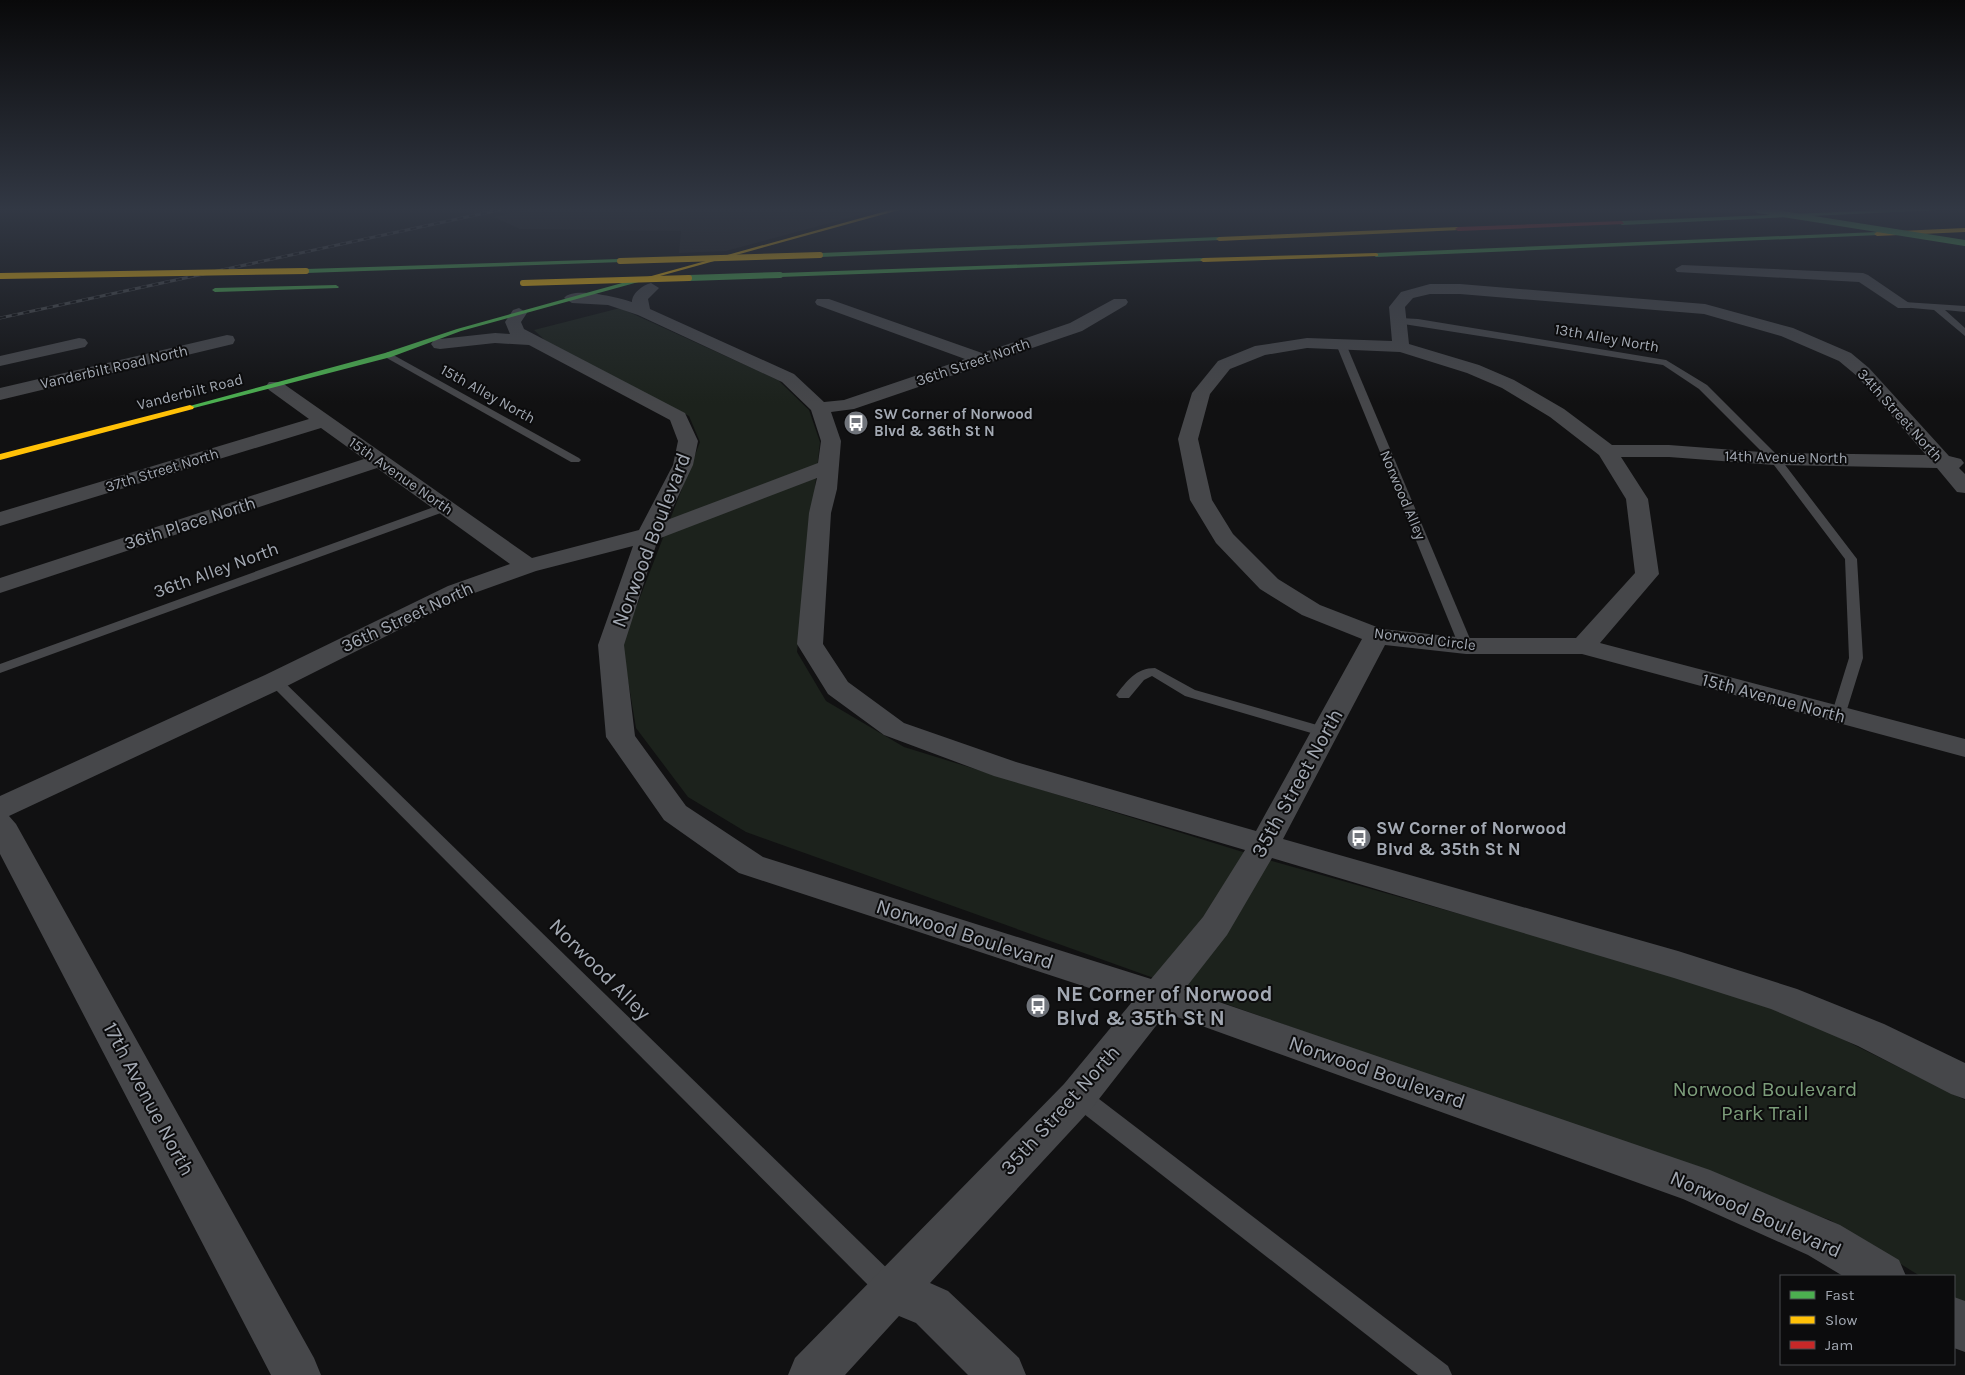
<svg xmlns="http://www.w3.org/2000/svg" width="1965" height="1375" viewBox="0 0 1965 1375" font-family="Karla,sans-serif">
  <rect width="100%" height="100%" fill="#111112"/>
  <polygon fill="#1e1e20" points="525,210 878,210 726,251 679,253 681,231 520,229 494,217"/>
  <polygon fill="#1c221c" points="620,308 778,380 809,410 820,442 797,652 826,701 904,747 1272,861 1658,970 1798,1017 1965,1100 1965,1305 1954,1298 1954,1276 1920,1276 1830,1220 746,832 688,797 636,728 622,644 700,442 689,416 549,344 534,330"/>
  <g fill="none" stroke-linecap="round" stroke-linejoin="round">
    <g fill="#46474a" fill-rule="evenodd">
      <polygon points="1904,302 1965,306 1965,312 1945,310 1965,328 1965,336 1934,310 1901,307 1900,305"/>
      <polygon points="1400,318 1418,319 1666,360 1707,385 1779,457 1857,559 1863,658 1844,719 1834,719 1831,716 1849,658 1845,559 1771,461 1699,389 1663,365 1397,323 1396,321"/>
      <polygon points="1338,342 1346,344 1473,646 1471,649 1461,649 1459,646 1336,344"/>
      <polygon points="388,352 579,458 581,460 579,462 571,462 385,357 383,355"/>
      <polygon points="445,503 449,504 451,507 449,510 0,673 0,664"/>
      <path d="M1155 668 1195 690 1331 729 1333 732 1325 737 1185 696 1152 676 1144 680 1129 698H1119L1116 695C1127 681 1136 668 1155 668Z"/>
      <polygon points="275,677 280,678 899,1280 902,1289 899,1298 890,1301 881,1298 270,684 268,681 270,678"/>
      <polygon points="1078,1087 1086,1089 1448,1366 1452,1375 1418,1375 1070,1103 1067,1096 1070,1089"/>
    </g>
    <g fill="#46474a" fill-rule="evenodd">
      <polygon points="1682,265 1863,273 1868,275 1912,305 1910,308 1898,308 1859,282 1677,272 1675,269"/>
      <path d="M651 283 659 288 648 299 650 309 794 374 824 402 844 400 965 359 817 305 815 302 817 299H829L982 353 1070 323 1114 299H1126L1128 302 1126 305 1082 331 854 409 831 412 841 441 837 489 831 513 823 644 848 682 904 723 1016 762 1256 831 1362 639 1302 615 1260 589 1216 543 1190 500 1178 439 1192 393 1218 361 1255 346 1307 338 1392 341 1389 307 1401 292 1430 284H1460L1705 304 1793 328 1851 353 1869 368 1949 456 1961 459 1964 463 1959 468 1965 474V493L1957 492 1937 468 1774 465 1669 457H1621L1648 499 1659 574 1600 643 1965 739V757L1582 654H1466L1385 645 1283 839 1678 951 1797 989 1884 1024 1965 1063V1099L1951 1094 1858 1046 1771 1009 1674 978 1272 858 1227 935 1184 990 1710 1170 1840 1225 1899 1260 1906 1276H1843L1808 1255 1683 1199 1166 1013 1092 1108 930 1283 948 1291 1019 1358 1026 1375H968L916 1323 899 1316 845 1375H788L795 1358 1064 1084 1132 1002 739 873 664 820 606 737 598 645 633 546 536 571 466 596 285 687 9 816 16 824 314 1358 321 1375H271L0 854V796L265 675 448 586 510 564 377 468 0 593V578L364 459 321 428 0 526V512L309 419 269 390 266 386 269 382H281L532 558 639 530 673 465 678 441 670 420 529 345 495 343 440 349 434 348 431 344 434 340 440 339 495 333 510 334 505 322 513 310 519 308 527 313 521 322 524 329 685 413 698 441 693 465 667 520 818 463 821 441 811 410 782 382 638 315 608 305 572 303 564 298C573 286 619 298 632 302 632 293 643 285 651 283ZM1430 294H1460L1704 314 1781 336 1839 361 1857 376 1926 455 1774 453 1669 445H1612L1564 409 1514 380 1479 365 1409 344 1405 307 1413 298ZM1307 348 1400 352 1467 373 1502 388 1550 417 1599 455 1626 499 1635 573 1576 638H1466L1382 629 1320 605 1278 579 1233 534 1212 500 1198 439 1210 394 1230 369 1265 355ZM817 478 809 513 797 644 828 694 884 735 994 776 1245 850 1203 917 1151 979 763 857 686 806 635 736 624 645 658 539Z"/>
      <polygon points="227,335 233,336 235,340 233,344 0,400 0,388"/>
      <polygon points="79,338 85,339 88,343 85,347 0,366 0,356"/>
      <polygon points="1954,1297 1965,1301 1965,1352 1954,1348"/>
    </g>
    <g fill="#4caf50" fill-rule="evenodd">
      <polygon points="1888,210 1938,210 1622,225 1619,223 1622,221"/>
      <polygon points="1877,232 1879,235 1376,257 1373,255 1376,253"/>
      <polygon points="1219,237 1221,240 820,257 817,255 820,253"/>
      <polygon points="1203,258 1206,260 1205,261 780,277 777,275 780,273"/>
      <polygon points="620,259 623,261 622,262 306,273 303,271 306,269"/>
      <polygon points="640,278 642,279 642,281 461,331 391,357 190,409 186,407 385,353 457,329"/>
      <polygon points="336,285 339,287 338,288 215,292 212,290 215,288"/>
    </g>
    <g fill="#ffc107" fill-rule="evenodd">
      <polygon points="890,210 899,210 642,281 637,280"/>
      <polygon points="1458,227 1460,230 1219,241 1216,239 1219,237"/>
      <polygon points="1965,228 1965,232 1877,236 1874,234 1877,232"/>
      <polygon points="1376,253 1378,254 1378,256 1203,262 1200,260 1203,258"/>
      <polygon points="190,405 194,407 193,409 0,460 0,454"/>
    </g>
    <polygon fill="#c62828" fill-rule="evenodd" points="1622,221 1624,224 1458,231 1455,229 1458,227"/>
    <defs>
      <polyline id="rail" points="0,318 499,210"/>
    </defs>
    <use href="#rail" stroke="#46484a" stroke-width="3"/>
    <use href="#rail" stroke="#0c0c0d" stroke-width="2" stroke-dasharray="6" stroke-linecap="butt"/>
    <g stroke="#4caf50" stroke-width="6">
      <polyline points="1758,210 1965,243"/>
      <polyline points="689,278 780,275"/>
    </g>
    <g stroke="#ffc107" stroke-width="6">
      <polyline points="620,261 820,255"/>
      <polyline points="0,276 306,271"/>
      <polyline points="523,283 689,278"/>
    </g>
  </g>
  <linearGradient id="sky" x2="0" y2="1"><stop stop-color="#09090a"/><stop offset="0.52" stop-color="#323844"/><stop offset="1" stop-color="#323844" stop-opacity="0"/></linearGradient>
  <rect width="1965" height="403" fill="url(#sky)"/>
  <defs>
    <symbol id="bus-disc" viewBox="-11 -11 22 22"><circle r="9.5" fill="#70747b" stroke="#0c0c0d"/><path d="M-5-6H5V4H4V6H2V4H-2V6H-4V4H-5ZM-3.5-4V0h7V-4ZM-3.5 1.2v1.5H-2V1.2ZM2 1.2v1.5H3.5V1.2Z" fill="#fff"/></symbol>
  </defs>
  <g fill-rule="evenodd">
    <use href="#bus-disc" x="842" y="409" width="28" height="28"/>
    <use href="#bus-disc" x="1345" y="824" width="28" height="28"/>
    <use href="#bus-disc" x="1024" y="992" width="28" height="28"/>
  </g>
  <g text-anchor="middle" stroke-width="4" stroke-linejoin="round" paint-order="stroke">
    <g font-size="15" fill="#a3a9b3" stroke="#0c0c0d">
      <text transform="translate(1607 338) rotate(10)" y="5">13th Alley North</text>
      <text transform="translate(973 362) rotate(-19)" y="5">36th Street North</text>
      <text transform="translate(114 367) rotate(-13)" y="5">Vanderbilt Road North</text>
      <text transform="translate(190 392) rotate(-14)" y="5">Vanderbilt Road</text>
      <text transform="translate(488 394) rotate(29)" y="5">15th Alley North</text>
      <text transform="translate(1900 415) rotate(48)" y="5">34th Street North</text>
      <text transform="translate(1786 457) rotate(1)" y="5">14th Avenue North</text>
      <text transform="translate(162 470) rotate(-17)" y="5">37th Street North</text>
      <text transform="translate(401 476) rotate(35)" y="5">15th Avenue North</text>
      <text transform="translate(1403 495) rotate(67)" y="5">Norwood Alley</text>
      <text transform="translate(1425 639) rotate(7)" y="5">Norwood Circle</text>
    </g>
    <g font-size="15" font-weight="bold" fill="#a3a9b3" stroke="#0c0c0d" text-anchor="start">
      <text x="874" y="419">SW Corner of Norwood<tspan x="874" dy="17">Blvd &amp; 36th St N</tspan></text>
    </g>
    <g font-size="18" fill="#a3a9b3" stroke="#0c0c0d">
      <text transform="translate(190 523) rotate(-18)" y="6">36th Place North</text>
      <text transform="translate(216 570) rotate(-20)" y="6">36th Alley North</text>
      <text transform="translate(407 617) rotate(-25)" y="6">36th Street North</text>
      <text transform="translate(1774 698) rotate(15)" y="6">15th Avenue North</text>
    </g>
    <g font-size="18" font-weight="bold" fill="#a3a9b3" stroke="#0c0c0d" text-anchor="start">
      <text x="1376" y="834">SW Corner of Norwood<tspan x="1376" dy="21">Blvd &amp; 35th St N</tspan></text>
    </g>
    <g font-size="21" fill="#a3a9b3" stroke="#0c0c0d">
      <text transform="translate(651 540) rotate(-69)" y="7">Norwood Boulevard</text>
      <text transform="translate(1297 783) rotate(-61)" y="7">35th Street North</text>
      <text transform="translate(965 934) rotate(18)" y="7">Norwood Boulevard</text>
      <text transform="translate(600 969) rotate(45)" y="7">Norwood Alley</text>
      <text transform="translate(1377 1072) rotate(19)" y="7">Norwood Boulevard</text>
      <text transform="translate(149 1099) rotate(62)" y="7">17th Avenue North</text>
      <text transform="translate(1060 1110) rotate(-48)" y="7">35th Street North</text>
      <text transform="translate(1756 1214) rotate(24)" y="7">Norwood Boulevard</text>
    </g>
    <g font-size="21" font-weight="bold" fill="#a3a9b3" stroke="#0c0c0d" text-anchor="start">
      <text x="1056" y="1001">NE Corner of Norwood<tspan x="1056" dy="24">Blvd &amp; 35th St N</tspan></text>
    </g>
    <g font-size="21" fill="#7c9d7a" stroke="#0c0c0d">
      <text x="1765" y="1096">Norwood Boulevard<tspan x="1765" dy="24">Park Trail</tspan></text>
    </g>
  </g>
  <rect x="1780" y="1275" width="175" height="90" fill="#0c0c0d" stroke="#484b4f"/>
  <rect x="1790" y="1291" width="25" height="8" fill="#4caf50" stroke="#484b4f"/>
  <text x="1825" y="1300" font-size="15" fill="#a3a9b3">Fast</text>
  <rect x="1790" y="1316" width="25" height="8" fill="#ffc107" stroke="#484b4f"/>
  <text x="1825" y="1325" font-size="15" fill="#a3a9b3">Slow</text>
  <rect x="1790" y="1341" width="25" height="8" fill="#c62828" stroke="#484b4f"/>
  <text x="1825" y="1350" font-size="15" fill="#a3a9b3">Jam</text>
</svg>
